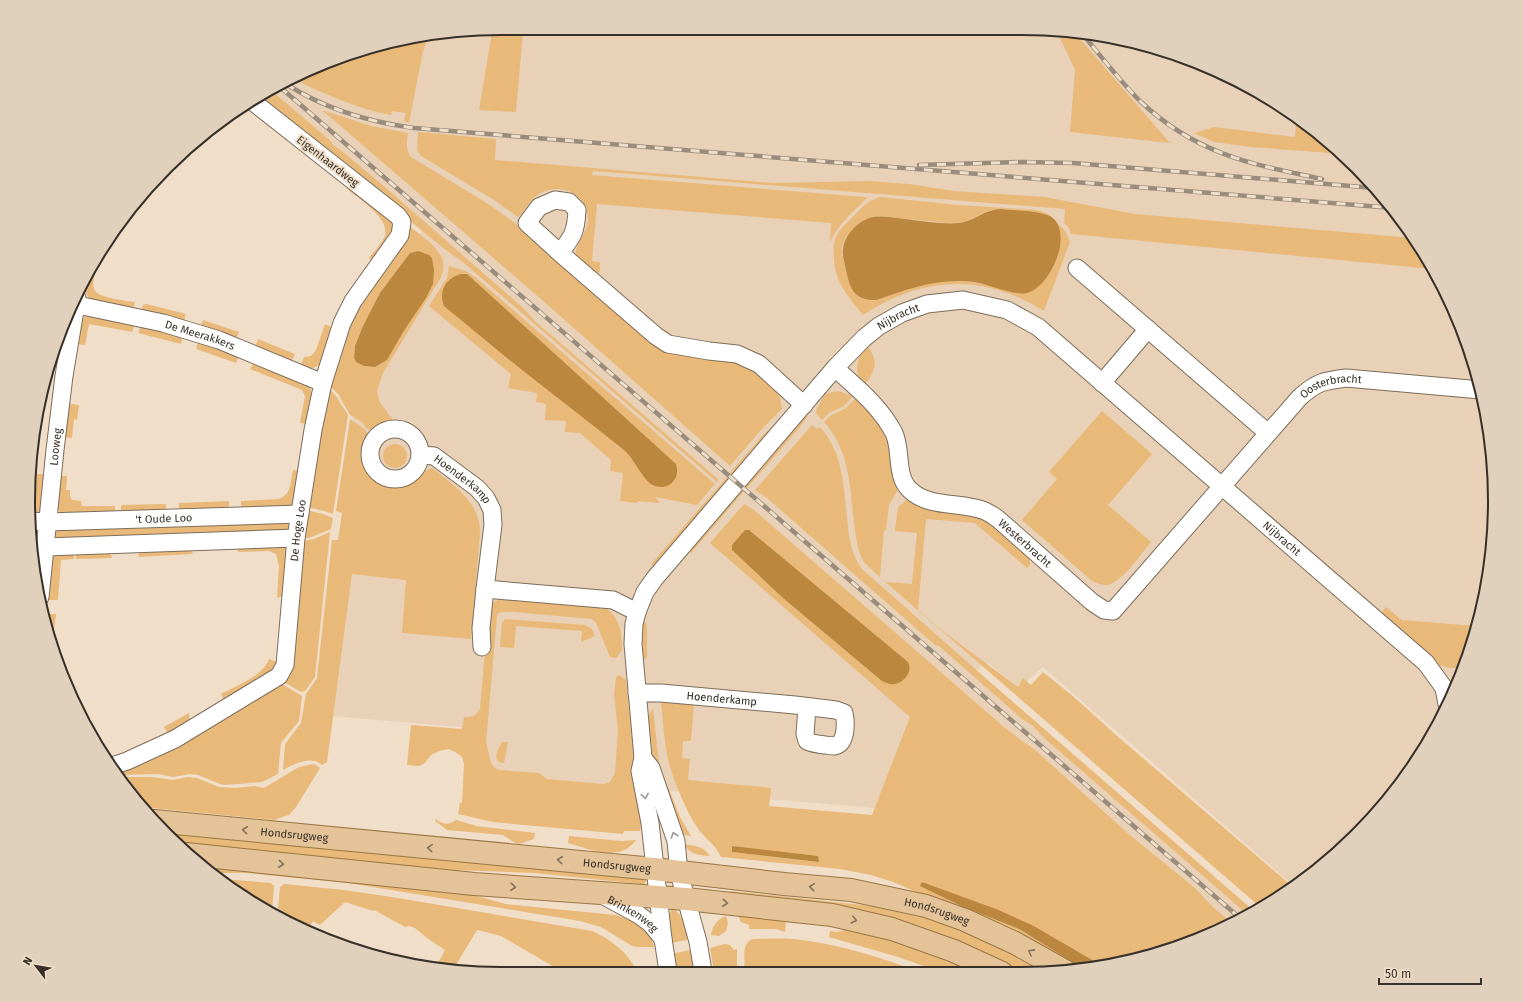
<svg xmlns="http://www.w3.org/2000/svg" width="1523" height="1002" viewBox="0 0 1523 1002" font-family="'Fira Sans',sans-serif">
  <rect width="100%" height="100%" fill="#f0dec9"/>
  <polygon fill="#e8d1b6" points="439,32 1084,32 1174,53 1231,77 1334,146 1397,213 1446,292 1479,379 1494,470 1491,563 1470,653 1432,738 1377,813 1310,876 1294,886 1043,667 1019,688 988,663 971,674 1022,719 1033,726 1044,738 1248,915 1233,924 1214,908 1195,888 1130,835 1033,748 1022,742 956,685 875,808 480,775 483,729 331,716 358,483 351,398 366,303 427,225 342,151 332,144 332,142 272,91 349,53"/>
  <g fill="#e9b97a" fill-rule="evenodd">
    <polygon points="492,32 523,32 516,112 479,110"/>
    <polygon points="1055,32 1074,32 1170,143 1070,132 1075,70 1060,38"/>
    <path d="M429 34 423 51 409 123 404 121 406 113 392 111 391 115C358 109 328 95 297 81H293L349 53Z"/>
    <polygon points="272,91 332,142 332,144 342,151 386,188 522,307 536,322 719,480 717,482 464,263 442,247 259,98"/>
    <path d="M322 110 371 126 408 133C407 142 405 149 411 157L490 205 515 223 653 343 727 358 750 367 775 390 780 397 782 409 760 431 730 466 541 299Z"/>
    <polygon points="1296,120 1334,146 1342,154 1251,147 1214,142 1194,133 1214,127 1295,137"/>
    <path d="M418 132 496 139 495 160 773 183 869 181 909 184 954 191 1045 197 1135 214 1413 238 1432 269 1071 234 1069 228 1064 223 1065 209 593 171 592 175 865 197 867 198C853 212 838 224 830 242L831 223 597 204 592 261 600 262V271L597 274 576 256C575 242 588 234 588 219 588 194 560 181 539 194 531 199 525 210 518 217L494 200 421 156 417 150Z"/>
    <path d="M349 187 393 222 395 229 374 262 369 258C374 251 383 243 385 235 389 217 359 199 346 188Z"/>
    <path d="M880 197 957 205 1037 210 1050 215 1066 232 1070 242 1044 311C983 273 922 276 863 315 849 297 835 283 834 259 832 237 837 232 853 217 861 208 868 200 880 197ZM1001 209 1044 214 1054 219C1055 228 1060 240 1059 249 1057 268 1040 294 1019 293 1009 293 997 287 987 285 973 281 958 281 944 281 922 282 898 292 877 300 854 302 850 288 846 269 845 263 842 257 842 251 842 234 863 219 878 216L956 224 965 222 987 211Z"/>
    <path d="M405 223C422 237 452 252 441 277L383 373 377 391 379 401 395 423 377 433 366 428 362 422 350 415 338 394 328 384 338 345ZM418 251 405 329 387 360 375 367 364 366 356 362 354 358 355 346 362 328 410 253Z"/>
    <path d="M98 261C97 269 91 281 94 289 97 298 126 301 135 302L133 309 91 301C78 288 91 274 98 261Z"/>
    <polygon points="449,266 466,271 475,277 715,484 697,505 655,497 660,503 639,501 637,503 620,501 623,473 610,471 611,460 580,433 565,432 566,421 545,420 546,404 536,402 537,393 508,388 511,374 429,306 447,278"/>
    <polygon points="146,304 186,314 184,321 141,311 143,305"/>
    <path d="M89 315 132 322 134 327 132 332 89 324 85 345 77 344C78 332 76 319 89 315Z"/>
    <polygon points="65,318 57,368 50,367 53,353"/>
    <polygon points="203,320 239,332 235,341 200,328"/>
    <polygon points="142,324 183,334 181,344 138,333"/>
    <path d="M325 324 333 328 321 363C314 370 309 369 300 367L304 357 311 356 316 350Z"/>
    <polygon points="199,339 239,356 236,363 196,349"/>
    <polygon points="258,339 295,354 291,363 255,347"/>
    <path d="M867 345C879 361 876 372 863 386 853 371 857 357 867 345Z"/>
    <polygon points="256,360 309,386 313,396 307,424 300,423 305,396 302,390 250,369"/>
    <polygon points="328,388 336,396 348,415 333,514 324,511 307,507"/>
    <polygon points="838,391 853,396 844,406 829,413 822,420 816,413 817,409 825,394"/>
    <path d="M856 398 879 421 890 443 899 488 889 505 886 530H884L880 577C874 572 869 567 864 562 857 551 856 536 854 523 850 488 850 450 824 422L830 416 846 408Z"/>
    <polygon points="72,404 79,405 77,420 74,419 72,438 62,437 66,406"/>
    <path d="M1102 411 1152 454 1108 505 1151 542C1142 553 1120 585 1106 585 1100 585 1095 582 1091 580L1022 520 1057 479 1049 472Z"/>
    <polygon points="805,415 807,417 800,427 747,488 744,485"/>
    <path d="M350 419 363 428 372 438C365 447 364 456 368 467 374 485 396 491 412 482 419 477 423 471 432 468 454 486 480 501 480 533L471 639 402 633 406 580 352 574 327 762 322 765C311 755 294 764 283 770L285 744 301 723 306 694 317 678 332 540H338L342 513 336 511Z"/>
    <polygon points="778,421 779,421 733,476 730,473 764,434"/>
    <path d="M812 425 817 429 820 427C845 454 844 493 848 528 850 543 853 557 862 569L990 682 1254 911 1248 915 1044 738 1033 726 1022 719 939 646 935 645 767 498 755 490Z"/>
    <circle cx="395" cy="456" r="12"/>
    <path d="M293 470 302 471 294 504 291 506 241 510V501L279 499C292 494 290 483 293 470Z"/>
    <polygon points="36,474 47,474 41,509 37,513 29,515 29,497 31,494 32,488 35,486"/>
    <polygon points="58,476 67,476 66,490 70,490 70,496 72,500 81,501 82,506 115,506 115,515 61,513 57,508"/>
    <polygon points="727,477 730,480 653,567 652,563"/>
    <polygon points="740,489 744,491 691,553 688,551"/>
    <path d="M908 499C928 513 949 506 971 513 994 520 1012 541 1030 557V565L1027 568 975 523 926 519 918 610 944 632 1018 687 1023 678 1031 685 1043 672 1074 697 1116 735 1293 887 1260 907 883 580 881 578 886 582 912 584 917 533 895 531 898 507Z"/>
    <polygon points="229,501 229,511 179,512 179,503"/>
    <polygon points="166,504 166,513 121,514 121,505"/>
    <path d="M744 504 754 510 1003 726 1022 741 1033 748 1130 835 1195 888 1214 908 1233 924 1144 958 1101 965 1034 926 922 882 921 886 961 906 1019 929 1082 968 1074 969 935 900 893 882 871 875 840 869 721 857C715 843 702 837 695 824 685 808 672 777 668 759 664 740 663 720 661 701L694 702 691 741H683L682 758 690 759 688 780 771 788 769 806 872 815 910 717 710 543ZM732 847 819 862 732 852Z"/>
    <polygon points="306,510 323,514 333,518 331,529 309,538 303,537"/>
    <polygon points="285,522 290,527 290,530 60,544 53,537 57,531 61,528"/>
    <polygon points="29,527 35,531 38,536 36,559 34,561"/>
    <polygon points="330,532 315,677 305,691 301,692 284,682 303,541 314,539"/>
    <polygon points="238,544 289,546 286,595 277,598 279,566 276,554 269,551 238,552"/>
    <polygon points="189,546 193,554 138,557 141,548"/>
    <polygon points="108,549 112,558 76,559 76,551"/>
    <polygon points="74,551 74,559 61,560 58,600 48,600 46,598 52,558 59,553"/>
    <path d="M500 598 604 607C620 616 622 633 622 650L616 658 610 657 596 623 592 619 513 612H503L499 613 497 616 486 742 491 763 495 768 499 770 539 773 547 779 604 784 610 782 615 773 618 730 614 694 616 677 619 675 625 679 626 681 641 823 640 831H624L623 834 493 822 458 814 460 803H462L464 764 462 757 457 753 449 749 439 751 431 755 425 763 419 766 407 765 411 725 462 729 464 717C472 718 477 715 480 708L488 617 492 604Z"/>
    <polygon points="1386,607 1402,620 1476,626 1470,653 1463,668 1451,668 1438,665 1380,615"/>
    <polygon points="44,614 56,614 54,630 47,629 44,621"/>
    <polygon points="505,619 585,625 592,629 595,636 581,642 582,631 516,626 514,648 500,647 502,623"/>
    <polygon points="644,621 647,626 647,657 646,659 642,660 642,630"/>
    <path d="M269 659 279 663 276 668 225 704 221 694C236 686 263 676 269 659Z"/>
    <polygon points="282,684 302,696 299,721 281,743 278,774 262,782 225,785 220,784 198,775 190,774 173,777 158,774 124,775 117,773"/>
    <polygon points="653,708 659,764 680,817 691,836 680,834 654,768 648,717"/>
    <polygon points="189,713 190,725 170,736 164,727"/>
    <polygon points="502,742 508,742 504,763 499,762 496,758 497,752"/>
    <polygon points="314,764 320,768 296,807 289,815 274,820 141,807 120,777 152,777 173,780 188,777 197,778 219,787 234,788 255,786 264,788 299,767"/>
    <path d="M435 819C443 824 448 826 456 820L477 826 535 833 534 839 519 844 515 843 503 835 447 830 435 821Z"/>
    <polygon points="161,829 626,874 645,879 646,881 644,884 640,884 534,873 454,870 176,843"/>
    <path d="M569 836 621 841 636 840C620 863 589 849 568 843Z"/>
    <path d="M684 844C695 846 704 846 710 856 699 855 690 855 684 844Z"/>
    <path d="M193 859 426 882 506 904 615 915C633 919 648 928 654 946V947H637L632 946 601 927 580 921 348 883 245 873H213Z"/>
    <polygon points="223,879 271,883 274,886 272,912"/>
    <path d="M284 884 344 890 398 898 592 931C611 939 627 952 637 971H561L501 936 477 930 454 968 455 970 435 969 445 950 427 938 415 928 409 926 405 927 374 910 373 911 345 902 320 925 313 921 308 930 301 926 302 924 278 908 280 887Z"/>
    <polygon points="730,891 863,905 946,922 967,930 1051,973 1015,973 1009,969 731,897"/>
    <path d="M672 909C681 910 688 932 687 940L671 943 669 915Z"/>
    <polygon points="737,913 771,916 786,922 785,932 776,929 749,929 749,925 741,922"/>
    <path d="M726 916 728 923 726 931 719 936 711 935C712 927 718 918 726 916Z"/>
    <polygon points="848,929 897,941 980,973 941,972 898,957 829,937 830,931 837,932"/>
    <path d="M753 939C766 939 780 938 793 939 836 943 879 957 920 972L744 971C746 960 740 943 753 939Z"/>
    <polygon points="725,944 730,945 734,950 737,949 737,971 714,971 710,948"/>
    <polygon points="689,950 690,951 694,971 674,971 672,954"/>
  </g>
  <g fill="#bb873e">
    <path d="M1001 209C1015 211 1045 210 1054 219 1072 238 1050 287 1027 293 1013 296 989 284 974 282 938 278 910 288 877 300 854 301 850 289 846 270 845 264 842 256 843 249 844 237 855 224 867 219 877 215 886 217 897 218 915 220 943 225 960 223 976 220 983 210 1001 209Z"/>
    <polygon points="418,251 429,255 432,258 434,270 433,284 426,298 405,329 387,360 375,367 364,366 356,362 354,358 355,346 362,328 380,293 410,253"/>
    <path d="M461 274H467L676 464C681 478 669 491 655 486 643 482 635 459 624 450 585 419 546 389 507 358 486 341 465 323 444 306 438 291 446 278 461 274Z"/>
    <path d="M745 530H749L908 662C913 671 905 682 895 684 890 685 887 683 882 681L783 598 732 550V545Z"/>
    <polygon points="732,846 818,856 819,862 732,852"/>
    <polygon points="922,882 996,909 1034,926 1101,965 1082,968 1019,929 961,906 920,886"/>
  </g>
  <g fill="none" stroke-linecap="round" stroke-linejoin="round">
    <defs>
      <g id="minor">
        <path d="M560 253C573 236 576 232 577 210L569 202 555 200 539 207 527 223 560 253 656 336 668 344 709 351 737 354 759 364 804 405"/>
        <polyline points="1077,268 1268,433"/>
        <path id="s1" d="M73 304 163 323 219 340 323 383"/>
        <path id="s2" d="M835 368C857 388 880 406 894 433 902 450 895 476 910 490 930 509 961 501 985 511 989 513 994 516 998 519L1092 602 1104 610 1113 611 1300 397C1317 382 1323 381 1346 378L1481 390"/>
        <polyline points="1102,383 1148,329"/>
        <circle cx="395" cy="454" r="25"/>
        <path id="s3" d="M420 455 434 456 477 488 486 498 492 510 493 525 485 589 613 600 637 612"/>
        <path id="s4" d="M29 521 47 522 300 514"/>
        <polyline points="45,547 296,538"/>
        <path id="s5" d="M40 597 55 450 64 376 77 298"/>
        <polyline points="482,647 481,628 485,589"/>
        <path id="s6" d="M637 693H661L795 705 836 710 844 713C846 722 847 744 834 746 831 746 828 745 825 745 818 744 813 744 807 741L805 734 807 707"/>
        <polyline points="643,758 651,768 676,841 679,873 698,942 703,971"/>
        <path id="s7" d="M112 766 127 761 175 739 279 676 285 665 296 538 313 430 323 383 342 323 353 301 400 235 402 222 398 216 252 101"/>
        <path id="s8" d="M604 896 639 915 651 924 663 939"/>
        <path id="s9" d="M668 971 663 939 650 823 640 771 643 758 633 644 634 624 637 612 645 592 655 578 835 368 864 338 879 326 902 313 927 304 963 300 1007 310 1038 327 1426 663 1444 688 1447 704"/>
      </g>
      <g id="major">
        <path id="s10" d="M154 821 654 869 784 884 851 890 926 906 965 920 1015 943 1065 971"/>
        <polyline points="186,854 474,884 686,899 832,915 892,929 954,951 1002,973"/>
      </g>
    </defs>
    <use href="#minor" stroke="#7d6d5a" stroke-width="19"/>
    <use href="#major" stroke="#9a7643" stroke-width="24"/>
    <use href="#minor" stroke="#fff" stroke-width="17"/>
    <use href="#major" stroke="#e3c397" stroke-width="22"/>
    <defs>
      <g id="rail">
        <path d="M1081 32C1100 55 1119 80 1140 101 1196 154 1250 164 1322 179"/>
        <path d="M286 84C325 109 369 122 414 128L1393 208"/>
        <polyline points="280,87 1241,919"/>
        <polyline points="919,165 1022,162 1073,163 1374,188"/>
      </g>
    </defs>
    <use href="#rail" stroke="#998c7d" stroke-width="4.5"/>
    <use href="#rail" stroke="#f0dec9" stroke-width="3" stroke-dasharray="9" stroke-linecap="butt"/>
  </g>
  <defs><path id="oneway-chevron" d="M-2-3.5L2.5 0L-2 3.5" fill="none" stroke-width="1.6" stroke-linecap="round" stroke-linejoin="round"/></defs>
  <g stroke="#9b9894">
    <use href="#oneway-chevron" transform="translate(645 796) rotate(80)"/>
    <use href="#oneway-chevron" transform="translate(674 835) rotate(-109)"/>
  </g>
  <g stroke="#84725a">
    <use href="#oneway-chevron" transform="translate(245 830) rotate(-174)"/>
    <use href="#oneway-chevron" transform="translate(430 848) rotate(-175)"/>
    <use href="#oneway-chevron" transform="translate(560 860) rotate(-175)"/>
    <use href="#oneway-chevron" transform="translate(281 864) rotate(6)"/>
    <use href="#oneway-chevron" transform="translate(513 887) rotate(5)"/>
    <use href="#oneway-chevron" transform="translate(812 887) rotate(-175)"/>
    <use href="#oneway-chevron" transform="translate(725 903) rotate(6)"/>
    <use href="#oneway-chevron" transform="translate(854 920) rotate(14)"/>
    <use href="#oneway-chevron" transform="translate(1031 952) rotate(-151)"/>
  </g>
  <g text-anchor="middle" stroke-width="4" stroke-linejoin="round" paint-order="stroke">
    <g font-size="11" fill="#373028" stroke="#f0dec9">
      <text transform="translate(328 161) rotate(38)" y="4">Eigenhaardweg</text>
      <text dy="4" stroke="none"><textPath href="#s9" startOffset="760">Nijbracht</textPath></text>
      <text dy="4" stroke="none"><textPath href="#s1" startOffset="131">De Meerakkers</textPath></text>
      <text dy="4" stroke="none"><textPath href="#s2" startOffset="710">Oosterbracht</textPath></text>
      <text dy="4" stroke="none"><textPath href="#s5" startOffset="151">Looweg</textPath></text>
      <text dy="4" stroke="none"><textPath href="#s3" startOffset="51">Hoenderkamp</textPath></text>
      <text dy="4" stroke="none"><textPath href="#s4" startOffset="135">'t Oude Loo</textPath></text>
      <text dy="4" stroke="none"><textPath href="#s7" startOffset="338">De Hoge Loo</textPath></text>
      <text dy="4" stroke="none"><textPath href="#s9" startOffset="1231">Nijbracht</textPath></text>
      <text dy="4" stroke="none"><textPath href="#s2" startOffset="279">Westerbracht</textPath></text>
      <text dy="4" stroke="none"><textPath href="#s6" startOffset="85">Hoenderkamp</textPath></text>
      <text dy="4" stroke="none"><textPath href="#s10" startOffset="141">Hondsrugweg</textPath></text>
      <text dy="4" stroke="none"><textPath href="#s10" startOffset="465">Hondsrugweg</textPath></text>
      <text dy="4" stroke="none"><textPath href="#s10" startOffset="789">Hondsrugweg</textPath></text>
      <text dy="4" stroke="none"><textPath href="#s8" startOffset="34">Brinkenweg</textPath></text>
    </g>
  </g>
  <path d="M0 0H1523V1002H0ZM501 35H1022A466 466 0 0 1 1488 501V501A466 466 0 0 1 1022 967H501A466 466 0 0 1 35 501V501A466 466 0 0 1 501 35Z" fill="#e1d0bc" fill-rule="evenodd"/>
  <path fill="none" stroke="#373028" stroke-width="2" d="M501 35H1022A466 466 0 0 1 1488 501V501A466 466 0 0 1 1022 967H501A466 466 0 0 1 35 501V501A466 466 0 0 1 501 35Z"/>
  <g transform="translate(36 966) rotate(301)" stroke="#f0dec9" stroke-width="3" paint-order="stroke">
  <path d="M0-3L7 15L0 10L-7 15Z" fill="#373028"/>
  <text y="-6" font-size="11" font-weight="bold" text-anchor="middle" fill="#373028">N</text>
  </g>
  <path d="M1379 978v6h102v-6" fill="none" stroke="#373028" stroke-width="2"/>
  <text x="1385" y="978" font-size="12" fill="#373028" stroke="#f0dec9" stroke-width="3" paint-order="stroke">50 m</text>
</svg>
